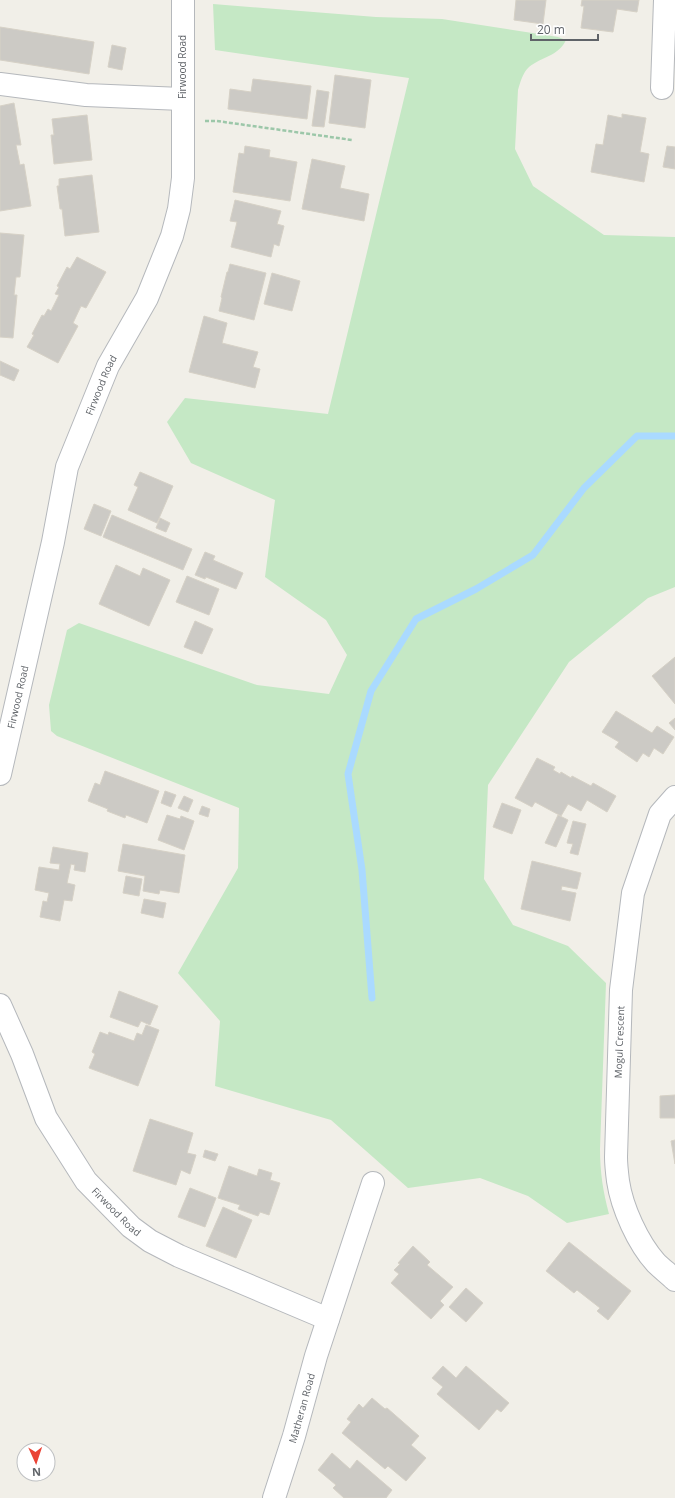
<svg xmlns="http://www.w3.org/2000/svg" width="675" height="1498" viewBox="0 0 675 1498" font-family="'Open Sans',sans-serif">
  <rect width="100%" height="100%" fill="#f1efe8"/>
  <path fill="#c5e8c5" d="M213 4 376 17 442 19 558 37 566 40C559 56 541 57 529 67 523 72 520 83 518 90L515 149 533 186 604 235 675 237V587L648 598 569 662 488 785 484 879 513 925 568 946 606 983 600 1149C600 1172 603 1192 609 1214L567 1223 528 1196 480 1178 408 1188 331 1120 215 1086 220 1021 178 973 238 868 239 808 57 736 51 731 49 705 67 630 79 623 257 685 329 694 347 655 326 620 265 577 275 500 191 463 167 422 185 398 328 414 409 78 215 50Z"/>
  <g fill="none" stroke-linecap="round" stroke-linejoin="round">
    <polyline stroke="#aadaff" stroke-width="7" points="372,998 362,870 348,774 371,691 416,619 476,589 533,555 584,488 637,436 675,436"/>
  </g>
  <g fill="#cccac5" stroke="#d6d1c6">
    <polygon points="516,0 546,0 543,24 514,20"/>
    <polygon points="582,0 639,0 637,12 617,9 613,32 581,28 584,6 581,6"/>
    <polygon points="0,27 94,42 89,74 0,60"/>
    <polygon points="112,45 126,48 122,70 108,67"/>
    <polygon points="335,75 371,80 365,128 329,123"/>
    <polygon points="253,79 311,86 307,119 228,109 230,89 251,92"/>
    <polygon points="317,90 329,92 324,127 312,126"/>
    <polygon points="14,103 21,145 16,145 20,165 24,164 31,206 0,211 0,106"/>
    <polygon points="622,114 646,118 640,152 649,154 644,182 591,172 596,144 603,145 608,115 622,118"/>
    <polygon points="87,115 92,160 54,164 51,135 54,135 52,119"/>
    <polygon points="245,146 270,150 269,157 297,162 290,201 233,192 239,153 244,154"/>
    <polygon points="667,146 675,147 675,169 663,167"/>
    <polygon points="312,159 345,166 340,188 369,194 364,221 302,209"/>
    <polygon points="92,175 99,232 65,236 62,209 60,209 57,186 59,186 59,179"/>
    <polygon points="235,200 281,211 277,224 284,226 279,246 274,244 271,257 231,247 237,222 230,221"/>
    <polygon points="0,233 24,235 20,277 16,277 14,295 17,295 13,338 0,337"/>
    <polygon points="77,257 106,272 86,308 81,306 73,323 78,326 58,363 27,347 34,335 32,334 42,315 44,316 48,309 51,311 59,295 55,294 59,287 57,286 67,267 70,269"/>
    <polygon points="230,264 266,273 254,320 219,311 222,298 221,297 227,272 228,272"/>
    <polygon points="272,273 300,281 292,311 264,304"/>
    <polygon points="204,316 227,323 222,343 258,352 253,367 260,369 255,388 189,372"/>
    <polygon points="0,361 19,370 14,381 0,375"/>
    <polygon points="140,472 173,486 157,523 128,510 138,487 134,485"/>
    <polygon points="94,504 111,511 101,536 84,529"/>
    <polygon points="112,515 192,549 183,570 103,537"/>
    <polygon points="160,518 170,523 166,532 156,528"/>
    <polygon points="205,552 215,556 213,560 243,573 236,589 206,577 205,579 195,575"/>
    <polygon points="116,565 140,576 143,568 170,580 149,626 99,604"/>
    <polygon points="187,576 219,589 209,615 176,602"/>
    <polygon points="195,621 213,629 202,654 184,647"/>
    <polygon points="675,657 675,704 652,676"/>
    <polygon points="616,711 652,733 657,726 674,737 663,754 654,748 649,757 643,753 637,762 615,747 619,742 602,732"/>
    <polygon points="675,718 675,730 669,723"/>
    <polygon points="537,758 555,767 553,770 560,774 561,772 571,778 572,776 591,786 593,783 616,796 607,812 587,800 581,811 568,804 561,816 535,802 532,807 515,798"/>
    <polygon points="105,771 159,791 147,823 126,815 125,818 107,811 108,809 88,801 95,783 100,785"/>
    <polygon points="165,791 176,795 171,807 161,803"/>
    <polygon points="184,796 193,800 188,812 178,808"/>
    <polygon points="502,803 521,810 512,834 493,827"/>
    <polygon points="202,806 210,809 208,817 199,814"/>
    <polygon points="167,815 180,819 181,816 194,821 184,850 158,840"/>
    <polygon points="558,815 568,820 556,847 545,843"/>
    <polygon points="573,821 586,824 578,855 570,853 573,844 567,843"/>
    <polygon points="123,844 185,855 179,893 160,890 159,894 143,891 145,876 118,871"/>
    <polygon points="53,847 88,853 85,872 74,870 75,865 71,864 67,883 75,885 72,901 64,900 60,921 40,917 43,901 47,902 49,893 35,890 39,867 59,870 60,864 50,863"/>
    <polygon points="532,861 581,873 577,889 562,886 561,890 576,893 570,921 521,909"/>
    <polygon points="126,876 142,879 139,896 123,893"/>
    <polygon points="144,899 166,903 163,918 141,913"/>
    <polygon points="119,991 158,1006 150,1025 141,1021 138,1027 110,1017"/>
    <polygon points="146,1025 159,1030 138,1086 89,1068 95,1054 92,1052 100,1032 108,1035 109,1032 134,1041 137,1033 142,1035"/>
    <polygon points="675,1095 675,1118 660,1118 660,1096"/>
    <polygon points="150,1119 193,1133 187,1153 196,1155 190,1174 181,1170 176,1185 133,1171"/>
    <polygon points="675,1140 675,1164 671,1141"/>
    <polygon points="205,1150 218,1154 215,1161 203,1157"/>
    <polygon points="229,1166 257,1176 259,1169 272,1173 270,1180 280,1183 269,1215 260,1212 258,1216 238,1209 240,1205 218,1198"/>
    <polygon points="190,1188 216,1198 205,1227 178,1217"/>
    <polygon points="223,1207 252,1220 236,1258 206,1246"/>
    <polygon points="569,1242 631,1291 608,1320 597,1311 600,1308 577,1290 574,1293 546,1271"/>
    <polygon points="413,1246 430,1262 427,1265 453,1287 440,1301 444,1305 431,1319 391,1283 399,1274 394,1270 400,1264 398,1263"/>
    <polygon points="466,1288 483,1303 466,1322 449,1307"/>
    <polygon points="443,1366 456,1378 466,1366 509,1403 501,1412 497,1409 479,1430 437,1394 443,1387 432,1378"/>
    <polygon points="372,1398 385,1409 387,1408 419,1436 411,1445 426,1458 406,1481 388,1466 385,1469 342,1433 351,1422 347,1419 359,1404 363,1408"/>
    <polygon points="332,1453 350,1469 357,1460 392,1490 386,1498 344,1498 333,1488 336,1485 318,1470"/>
  </g>
  <g fill="none" stroke-linecap="round" stroke-linejoin="round">
    <defs>
      <g id="minor">
        <polyline points="0,84 86,95 182,99"/>
        <polyline points="662,88 665,0"/>
        <path id="s1" d="M0 774 53 542 67 467 108 366 147 298 172 236 179 209 183 178V0"/>
        <path d="M675 797 660 814 633 893 621 990 616 1157C616 1165 617 1173 618 1181 622 1208 638 1243 656 1263 662 1269 669 1274 675 1280"/>
        <path id="s2" d="M0 1005 22 1054 46 1118 86 1181 131 1227 150 1241 179 1256 328 1319"/>
        <path id="s3" d="M274 1498 294 1436 316 1356 373 1183"/>
      </g>
    </defs>
    <use href="#minor" stroke="#b5b8bc" stroke-width="24"/>
    <polyline stroke="#9cc7a9" stroke-width="2.5" stroke-dasharray="4 2" stroke-linecap="butt" points="205,121 217,121 352,140"/>
    <use href="#minor" stroke="#fff" stroke-width="22"/>
  </g>
  <g text-anchor="middle" stroke-width="3.5" stroke-linejoin="round" paint-order="stroke">
    <g font-size="10" fill="#5f6368" stroke="#fff">
      <text transform="translate(182 67) rotate(-90)" y="4">Firwood Road</text>
      <text dy="4" stroke="none"><textPath href="#s1" startOffset="403">Firwood Road</textPath></text>
      <text dy="4" stroke="none"><textPath href="#s1" startOffset="79">Firwood Road</textPath></text>
      <text transform="translate(619 1042) rotate(-88)" y="4">Mogul Crescent</text>
      <text dy="4" stroke="none"><textPath href="#s2" startOffset="240">Firwood Road</textPath></text>
      <text dy="4" stroke="none"><textPath href="#s3" startOffset="94">Matheran Road</textPath></text>
    </g>
  </g>
  <g transform="translate(36 1462) rotate(177)"><circle r="19" fill="#ffffff" stroke="#bfc1c3"/>
  <path d="M0-3L7 15L0 10L-7 15Z" fill="#ea4335"/>
  <text y="-6" font-size="11" font-weight="bold" text-anchor="middle" fill="#5f6368">N</text>
  </g>
  <path d="M531 34v6h67v-6" fill="none" stroke="#5f6368" stroke-width="2"/>
  <text x="537" y="34" font-size="12" fill="#5f6368" stroke="#ffffff" stroke-width="3" paint-order="stroke">20 m</text>
</svg>
